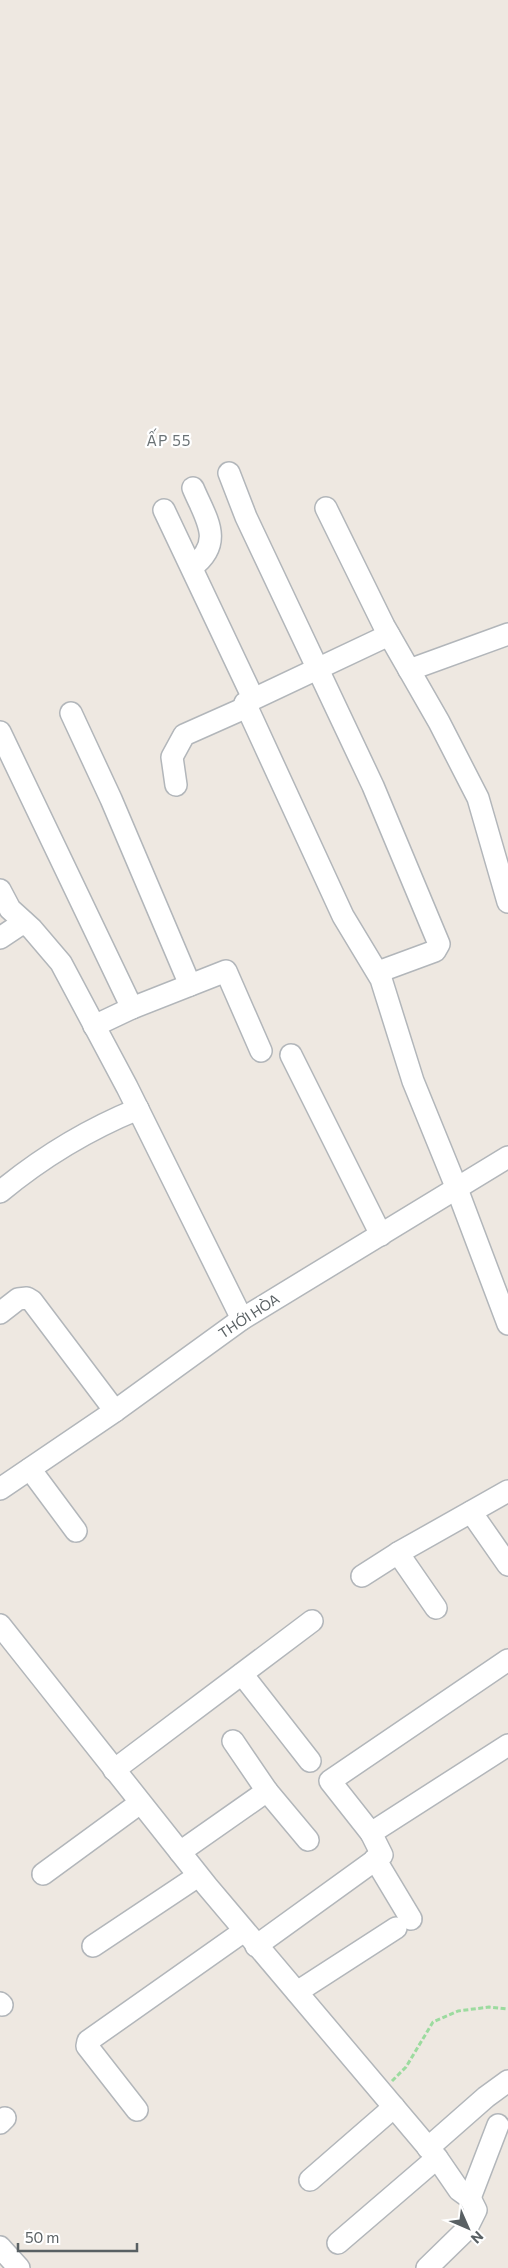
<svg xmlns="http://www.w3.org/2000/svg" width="508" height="2268" viewBox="0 0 508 2268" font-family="Commissioner,sans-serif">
  <rect width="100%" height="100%" fill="#eee8e1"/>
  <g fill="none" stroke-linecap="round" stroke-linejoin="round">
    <defs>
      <g id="minor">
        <polyline points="229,473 246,517 373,786 439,944 435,951 378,972"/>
        <polyline points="326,508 384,626 439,722 478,798 508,902"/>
        <polyline points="164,510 253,698"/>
        <path d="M192 567C225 542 206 519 193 488"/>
        <polyline points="389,635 245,703 343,916 381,979 413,1081 457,1189 508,1324"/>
        <polyline points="409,670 508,634"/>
        <polyline points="71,713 111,799 190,985"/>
        <polyline points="0,732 132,1008"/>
        <polyline points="176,785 172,757 184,735 247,707"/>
        <polyline points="0,890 10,909 32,929 61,963 127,1087 242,1319"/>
        <polyline points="0,938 24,922"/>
        <polyline points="94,1026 132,1008 226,971 261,1051"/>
        <polyline points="291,1055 381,1235"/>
        <path d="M0 1192C41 1158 89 1129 138 1109"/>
        <polyline points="0,1313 18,1299 27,1298 32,1301 115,1411"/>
        <polyline points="30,1469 76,1531"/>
        <polyline points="0,1489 115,1411 242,1319 508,1157"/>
        <polyline points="471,1512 508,1565"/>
        <polyline points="362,1576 398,1553"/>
        <polyline points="436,1608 398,1553 508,1491"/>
        <polyline points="0,1625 207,1886 437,2158 459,2190 470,2198 476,2210 466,2230 427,2268"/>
        <polyline points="242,1674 310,1761"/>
        <polyline points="233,1741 267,1791"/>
        <polyline points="114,1770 312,1621"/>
        <polyline points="371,1833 330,1781 508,1660"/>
        <polyline points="180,1852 267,1791 308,1840"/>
        <polyline points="375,1859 411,1919"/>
        <polyline points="43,1874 140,1803"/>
        <polyline points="93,1946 198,1876"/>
        <polyline points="256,1946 382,1855 371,1833 508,1745"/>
        <polyline points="297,1992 396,1928"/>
        <polyline points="0,2003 2,2005"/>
        <polyline points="137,2110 87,2046 88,2041 244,1931"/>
        <polyline points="0,2123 5,2118"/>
        <polyline points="428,2148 486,2097 508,2081"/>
        <polyline points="310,2180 394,2107"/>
        <polyline points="470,2198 498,2125"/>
        <polyline points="338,2243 437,2158"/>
        <polyline points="0,2247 19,2268"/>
      </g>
    </defs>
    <use href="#minor" stroke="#b2b6ba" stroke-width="24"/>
    <polyline stroke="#9cdb9f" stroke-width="3" stroke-dasharray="5 2.5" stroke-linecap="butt" points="392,2081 406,2067 433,2022 458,2011 489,2007 508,2009"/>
    <use href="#minor" stroke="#fff" stroke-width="21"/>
  </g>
  <g text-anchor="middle" stroke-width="4.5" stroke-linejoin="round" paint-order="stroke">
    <g font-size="14" fill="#596063" stroke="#fff">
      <text transform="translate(249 1316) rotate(-33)" y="5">THỚI HÒA</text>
    </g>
    <g font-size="15" letter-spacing="1" fill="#6a7275" stroke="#fff">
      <text x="169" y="446">ẤP 55</text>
    </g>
  </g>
  <g transform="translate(468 2228) rotate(135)" stroke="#ffffff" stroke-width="4" paint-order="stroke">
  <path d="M0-4L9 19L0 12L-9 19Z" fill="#596063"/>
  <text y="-8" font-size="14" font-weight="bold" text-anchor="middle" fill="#596063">N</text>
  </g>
  <path d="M18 2243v8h119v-8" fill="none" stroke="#596063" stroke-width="2.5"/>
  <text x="25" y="2243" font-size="15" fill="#596063" stroke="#ffffff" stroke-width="4" paint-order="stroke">50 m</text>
</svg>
